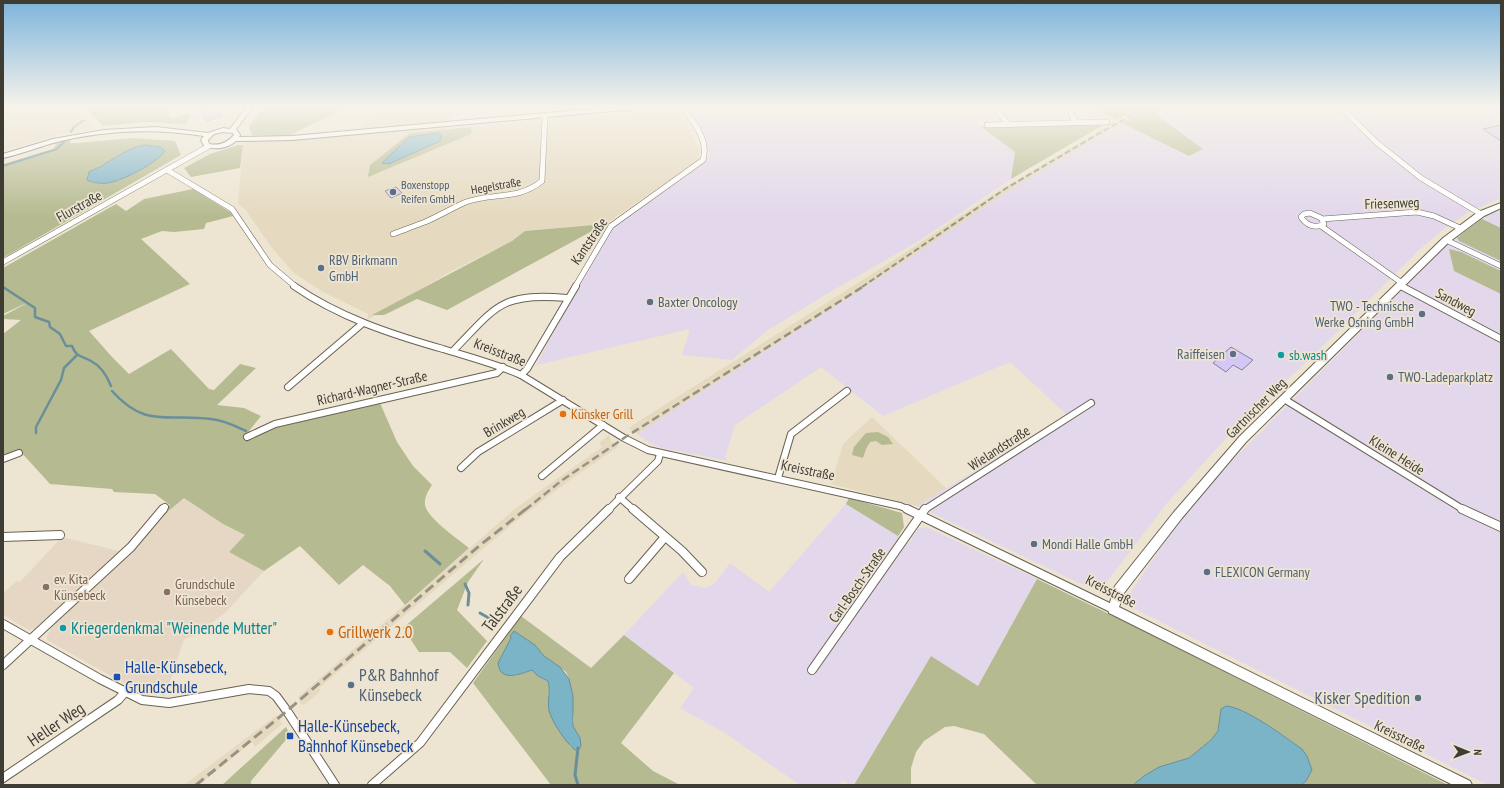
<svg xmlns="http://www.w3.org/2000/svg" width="1504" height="788" viewBox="0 0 1504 788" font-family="'PT Sans Narrow',sans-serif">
  <rect width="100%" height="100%" fill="#ede5d2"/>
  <g fill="#e5dac0">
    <polygon points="3,107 70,107 96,128 62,134 3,151"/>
    <polygon points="371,107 460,107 447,123 445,130 410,133 471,134 472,127 632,114 659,107 678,107 700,151 697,162 605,224 525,231 512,241 452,271 367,320 368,314 323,292 294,273 272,248 245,209 238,204 243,145 252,135 288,136 365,130 360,123 377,118"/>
    <polygon points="1142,107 1152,107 1007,192 898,266 637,434 628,428 891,262 1003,188 1110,124"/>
    <polygon points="872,417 946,488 917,506 831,484 843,444"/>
    <polygon points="609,435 611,441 619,446 563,485 515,522 319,688 321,691 304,705 301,704 298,697 516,508 602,447 599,443"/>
    <polygon points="277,715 282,724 255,747 252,742 199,785 184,785"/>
  </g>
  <g fill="#e2d7eb">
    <polygon points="685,107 961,107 981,127 1015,152 1011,179 917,242 830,292 768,330 732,360 682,355 690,329 536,365 592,262 615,224 701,166 710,155 705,139"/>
    <polygon points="1169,107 1501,107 1501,198 1467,213 1444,229 1418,251 1318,351 1230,434 1167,503 1103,587 1090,588 917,506 1067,415 1010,362 883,416 821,367 735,425 725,457 728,461 662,448 650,443 637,434 898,266 1007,192 1122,123 1189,156 1203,149 1154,114"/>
    <polygon points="1501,210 1501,785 1488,785 1131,607 1128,596 1180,520 1227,466 1445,247 1481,219"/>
    <polygon points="846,504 909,543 918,529 926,527 1037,579 978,686 931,656 854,785 850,785 843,780 838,785 800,785 725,733 680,708 694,688 624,635 683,572 691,585 706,588 715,583 730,563 769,592"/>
  </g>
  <g fill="#e5d7c4">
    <polygon points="184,498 223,524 246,535 229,552 264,571 225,613 194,636 184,639 165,696 140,690 122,682 47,640 47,636 53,625 138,547 159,519"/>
    <polygon points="62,537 123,552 38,628 29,630 3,615 3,593 17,581 20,582"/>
  </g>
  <g fill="#b5ba90" fill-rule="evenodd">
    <polygon points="84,107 164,107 171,119 191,113 186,124 148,122 103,126"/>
    <polygon points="264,107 348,107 288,136 252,135 249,126"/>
    <polygon points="1093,107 1142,107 1116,120"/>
    <polygon points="1152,107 1169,107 1155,114 1203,149 1189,156 1122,123"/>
    <polygon points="1105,124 1011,179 1015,152 981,127"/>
    <polygon points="472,127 471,134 368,177 370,165 410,133"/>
    <path d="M133 138 175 141 181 155 3 258V164L53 149 57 143 71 140 70 143H77ZM139 146 120 180 109 183 90 182 92 170C108 163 122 152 139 146Z"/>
    <polygon points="238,145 243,145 240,168 191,177 184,168 210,154"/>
    <path d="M193 189 230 212 233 216 206 223 204 229 174 232 162 231 141 239 190 284 89 331 112 357 129 374 171 349 209 389 214 390 240 364 256 368 217 405 244 408 261 416 249 431 255 437 274 428 380 403 397 442 413 466 432 485C428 491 424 498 425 505 427 518 458 539 469 548L405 605 390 586 363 565 339 585 300 546 264 571 229 552 245 535 223 524 184 498 159 519 170 505 155 494 114 492 112 489 50 484 20 451 3 457V334L21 320 3 319V316L31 301 3 314V268L116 204 126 211 144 199Z"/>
    <polygon points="1482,219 1501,228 1501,261 1459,241 1457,238"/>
    <polygon points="605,224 447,310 417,299 384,315 372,315 512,241 525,231"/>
    <polygon points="1449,249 1461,252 1501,271 1501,294 1454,271"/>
    <polygon points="878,432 888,437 893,444 882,445 876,441 870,442 866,449 863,458 852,455 854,447 866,433"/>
    <polygon points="849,498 902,513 904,527 898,536 846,504"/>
    <polygon points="484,559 468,582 457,610 487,641 467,668 450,652 419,652 403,628"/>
    <path d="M1037 579 1142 630 1448 785H1301L1306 781 1310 763C1296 733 1251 720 1221 709L1218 732 1211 740 1189 758 1173 763 1144 776 1133 785H1037L984 734 954 726 945 727 924 741 916 752 911 768V785H854L931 656 978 686Z"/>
    <path d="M521 616 591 668 624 635 674 673 621 743 653 771 680 785H551L473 683ZM514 631 535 645 544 656 566 672 569 679 574 720 573 726 580 738 571 747C559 730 550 719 549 697 548 692 550 687 548 681L538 676 532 670 514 676 510 643Z"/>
    <polygon points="286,727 290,735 251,781 251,785 222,785"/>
  </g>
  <g fill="#7bb3c7" stroke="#698f9b">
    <polygon points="438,133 442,136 440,141 389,164 382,163 409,137"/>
    <path d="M144 145 161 147 165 151C157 163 122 181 108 183 103 184 92 183 87 180L89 172C93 169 99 168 103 165 116 157 129 148 144 145Z"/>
    <path d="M514 631 535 645 544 656 560 667 569 679 573 696V726L580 738 581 746 578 751C570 750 550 719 549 710 547 700 551 691 548 681L538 676 532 670C520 674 500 683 498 663L511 638 510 636Z"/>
    <path d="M1226 706C1245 707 1285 737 1302 749L1307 756 1312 770 1306 781 1301 785H1133L1144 776 1159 767 1189 758 1211 740 1218 731 1221 709Z"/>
  </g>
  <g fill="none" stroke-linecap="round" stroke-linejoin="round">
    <g stroke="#698f9b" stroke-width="2">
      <polyline points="95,113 100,107"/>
      <polyline points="71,132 74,127 84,120"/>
      <polyline points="3,166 57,149 64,142"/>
    </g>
    <g stroke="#698f9b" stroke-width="2.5">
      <path d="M3 287 35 308V317L49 322 50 327 60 334 66 346H72C76 357 82 356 91 361 101 366 107 376 111 386"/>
      <path d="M112 391C146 429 167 413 211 419 224 420 235 426 246 431"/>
      <polyline points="36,433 36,427 61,380 64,368 77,355"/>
    </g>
    <g stroke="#698f9b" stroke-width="3">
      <polyline points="425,551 440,564"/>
      <polyline points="465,584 469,593 468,605"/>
      <polyline points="480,613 494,621"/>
      <polyline points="578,748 575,775 578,785"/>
    </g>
  </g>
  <g fill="#d5c7f5" stroke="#888394">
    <polygon points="211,107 217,107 221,116 207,121 199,111"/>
    <polygon points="1501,125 1501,141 1483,129"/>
    <polygon points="396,187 402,193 391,198 385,191"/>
    <polygon points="1231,347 1253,360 1242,370 1233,365 1226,372 1213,363"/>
  </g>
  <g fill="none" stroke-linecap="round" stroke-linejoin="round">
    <defs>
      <g id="street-far2">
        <polyline points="994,107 1008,124"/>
        <polyline points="1068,107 1075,122"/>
        <polyline points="1341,107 1376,142 1421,178 1481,214"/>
        <polyline points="987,125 1107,122"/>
        <polyline points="167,170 232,209 270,265 296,287"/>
        <path d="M1310 213 1321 218 1324 224C1315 229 1306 225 1301 217L1304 214Z"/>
        <polyline points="1322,219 1417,212 1434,216 1460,228"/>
        <polyline points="1321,226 1402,283"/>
        <path d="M393 234C404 230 414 226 425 222 439 216 452 208 466 202 494 192 517 201 542 181L545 116"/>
        <polyline points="1446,240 1501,266"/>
        <polyline points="3,262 209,146"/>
        <polyline points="1400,285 1403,287"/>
        <path d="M575 287 611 226 703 160C709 140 694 123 683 107"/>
      </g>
      <g id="street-far1">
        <path d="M294 286C339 317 390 334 443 349 469 357 496 364 521 375L624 438 648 450 900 506 910 510"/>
        <polyline points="1401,286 1501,339"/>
        <path d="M453 351C496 307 500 292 567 298"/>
        <polyline points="521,375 527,369 576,286"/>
        <polyline points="288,387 363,323"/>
        <polyline points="1284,399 1464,510"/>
        <polyline points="247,437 275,424 497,373 503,367"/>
        <polyline points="3,459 19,453"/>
        <polyline points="461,468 478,452 563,400"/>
        <polyline points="542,476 603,425"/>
        <polyline points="778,478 791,434 847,391"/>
        <polyline points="619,497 634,510"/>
        <polyline points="163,510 165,507"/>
        <polyline points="608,510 658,461 660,454"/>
        <polyline points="924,510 1091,403"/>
      </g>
      <g id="street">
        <polyline points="633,509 682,551 702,572"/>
        <polyline points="907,509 1113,609"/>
        <polyline points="1462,509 1501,527"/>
        <polyline points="3,537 60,535"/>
        <polyline points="629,579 665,537"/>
        <polyline points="3,624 100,679 142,700 169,703 249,689 269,691 276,696 287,711 335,785"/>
        <polyline points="3,665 131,547 163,509"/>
        <polyline points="812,670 925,509"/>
        <polyline points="3,778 118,700 125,692"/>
        <polyline points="372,785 420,743 560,557 609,509"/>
      </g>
      <g id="secondary">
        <path d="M247 107H253L236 129 240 135 239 137 292 136 613 107H639L636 109 292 140 236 141C227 149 215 150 204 146L201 140 204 136C153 128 103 130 53 143 36 148 20 154 3 158V154L53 139 104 130 156 127 208 133 223 128 230 129ZM223 132 233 133 234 135C227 143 219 146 209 144L208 140 214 134Z"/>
        <polygon points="1501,203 1501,208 1484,216 1449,242 1246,442 1182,518 1124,593 1119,607 1470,781 1472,785 1453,785 1109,613 1108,609 1115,586 1174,512 1240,436 1443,238 1478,212"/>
      </g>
    </defs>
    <use href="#street-far2" stroke="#6a6353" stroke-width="6"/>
    <use href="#street-far1" stroke="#6a6353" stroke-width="8"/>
    <use href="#street" stroke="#6a6353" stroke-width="10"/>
    <use href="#secondary" stroke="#6a6353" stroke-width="2"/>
    <use href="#street-far2" stroke="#fff" stroke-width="5"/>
    <use href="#street-far1" stroke="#fff" stroke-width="6"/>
    <use href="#street" stroke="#fff" stroke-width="8"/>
    <use href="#secondary" fill="#fff" fill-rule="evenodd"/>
    <polyline stroke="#979284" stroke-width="2" stroke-dasharray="6 3" stroke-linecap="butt" points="862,287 1005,189 1103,131 1148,107"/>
    <polyline stroke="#979284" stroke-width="2.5" stroke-dasharray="8 4" stroke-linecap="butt" points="525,510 561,481 624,438 864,286"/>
    <polyline stroke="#979284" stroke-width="3" stroke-dasharray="10 5" stroke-linecap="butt" points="196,785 287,711 479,546 526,509"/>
  </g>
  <linearGradient id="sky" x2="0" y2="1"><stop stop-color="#7cb4db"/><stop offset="0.49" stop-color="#f7f3eb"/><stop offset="1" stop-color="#f7f3eb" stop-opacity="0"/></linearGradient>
  <rect width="1504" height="217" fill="url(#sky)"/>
  <g fill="#5c6f8a" stroke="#ede5d2" stroke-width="1.5">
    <circle cx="393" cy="192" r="4"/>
    <circle cx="321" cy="268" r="4"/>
    <circle cx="650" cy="302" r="4"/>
    <circle cx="1422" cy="314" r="4"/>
    <circle cx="1233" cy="354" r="4"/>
    <circle cx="1390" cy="377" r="4"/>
    <circle cx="1034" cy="544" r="4"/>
    <circle cx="1207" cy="572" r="4"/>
    <circle cx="351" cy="685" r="4"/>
    <circle cx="1418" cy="698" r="4"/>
  </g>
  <g fill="#0f9aa8" stroke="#ede5d2" stroke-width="1.5">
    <circle cx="1281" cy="355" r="4"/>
    <circle cx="63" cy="628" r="4"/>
  </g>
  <g fill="#e8710a" stroke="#ede5d2" stroke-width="1.5">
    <circle cx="563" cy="414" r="4"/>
    <circle cx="330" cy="632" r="4"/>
  </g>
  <g fill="#8d6e63" stroke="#ede5d2" stroke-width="1.5">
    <circle cx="46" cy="587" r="4"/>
    <circle cx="167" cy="592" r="4"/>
  </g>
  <g fill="#1a4fb4" stroke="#ede5d2" stroke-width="1.5">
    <rect x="113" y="673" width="8" height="8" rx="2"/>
    <rect x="286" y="732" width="8" height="8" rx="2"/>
  </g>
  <g text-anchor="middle" stroke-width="3.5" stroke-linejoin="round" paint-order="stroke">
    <g font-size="12" fill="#4e5e75" stroke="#ede5d2" text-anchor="start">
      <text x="401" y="189">Boxenstopp<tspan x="401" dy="14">Reifen GmbH</tspan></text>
    </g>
    <g font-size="12" fill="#3f3c34" stroke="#ede5d2">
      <text transform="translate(496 186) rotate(-10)" y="4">Hegelstraße</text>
    </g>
    <g font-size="14" fill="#3f3c34" stroke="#ede5d2">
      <text transform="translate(1392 203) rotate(-2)" y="5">Friesenweg</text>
      <text transform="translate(79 206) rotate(-29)" y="5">Flurstraße</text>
      <text transform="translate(589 241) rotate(-56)" y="5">Kantstraße</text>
      <text transform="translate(1456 302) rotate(28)" y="5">Sandweg</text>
      <text transform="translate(500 352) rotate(21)" y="5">Kreisstraße</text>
      <text transform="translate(372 388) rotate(-13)" y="5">Richard-Wagner-Straße</text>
      <text transform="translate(1256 408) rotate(-45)" y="5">Gartnischer Weg</text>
      <text transform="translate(504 422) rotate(-31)" y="5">Brinkweg</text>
      <text transform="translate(999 448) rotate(-33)" y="5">Wielandstraße</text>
      <text transform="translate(1397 455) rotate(32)" y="5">Kleine Heide</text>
      <text transform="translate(808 470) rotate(12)" y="5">Kreisstraße</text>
      <text transform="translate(857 585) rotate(-55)" y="5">Carl-Bosch-Straße</text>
      <text transform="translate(1111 591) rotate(27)" y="5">Kreisstraße</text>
      <text transform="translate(1400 736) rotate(26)" y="5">Kreisstraße</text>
    </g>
    <g font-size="14" fill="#4e5e75" stroke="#ede5d2" text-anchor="start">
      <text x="329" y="265">RBV Birkmann<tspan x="329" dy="16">GmbH</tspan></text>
      <text x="658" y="307">Baxter Oncology</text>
      <text x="1414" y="311" text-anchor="end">TWO - Technische<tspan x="1414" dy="16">Werke Osning GmbH</tspan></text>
      <text x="1225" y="359" text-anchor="end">Raiffeisen</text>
      <text x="1398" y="382">TWO-Ladeparkplatz</text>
      <text x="1042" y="549">Mondi Halle GmbH</text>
      <text x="1215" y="577">FLEXICON Germany</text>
    </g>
    <g font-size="14" fill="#0d838f" stroke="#ede5d2" text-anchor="start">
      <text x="1289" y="360">sb.wash</text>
    </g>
    <g font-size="14" fill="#c56008" stroke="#ede5d2" text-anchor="start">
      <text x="571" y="419">Künsker Grill</text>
    </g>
    <g font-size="14" fill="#785e54" stroke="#ede5d2" text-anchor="start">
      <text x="54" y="584">ev. Kita<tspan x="54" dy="16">Künsebeck</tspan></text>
      <text x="175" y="589">Grundschule<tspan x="175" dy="16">Künsebeck</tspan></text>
    </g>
    <g font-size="17" fill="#3f3c34" stroke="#ede5d2">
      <text transform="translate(502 608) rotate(-53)" y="6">Talstraße</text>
      <text transform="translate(56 724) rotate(-34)" y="6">Heller Weg</text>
    </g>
    <g font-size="17" fill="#0d838f" stroke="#ede5d2" text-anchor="start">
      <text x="71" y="634">Kriegerdenkmal "Weinende Mutter"</text>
    </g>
    <g font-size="17" fill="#c56008" stroke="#ede5d2" text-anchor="start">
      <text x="338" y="638">Grillwerk 2.0</text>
    </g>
    <g font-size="17" fill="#164399" stroke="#ede5d2" text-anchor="start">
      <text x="125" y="673">Halle-Künsebeck,<tspan x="125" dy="20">Grundschule</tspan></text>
      <text x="298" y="732">Halle-Künsebeck,<tspan x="298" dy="20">Bahnhof Künsebeck</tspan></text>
    </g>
    <g font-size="17" fill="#4e5e75" stroke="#ede5d2" text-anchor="start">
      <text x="359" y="681">P&amp;R Bahnhof<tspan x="359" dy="20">Künsebeck</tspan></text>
      <text x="1410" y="704" text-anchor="end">Kisker Spedition</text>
    </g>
  </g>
  <rect width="1504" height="788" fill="none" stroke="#3f3c34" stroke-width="8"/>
  <g transform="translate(1468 752) rotate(91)" stroke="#ede5d2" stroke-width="3" paint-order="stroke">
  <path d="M0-3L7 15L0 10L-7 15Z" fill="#3f3c34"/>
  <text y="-6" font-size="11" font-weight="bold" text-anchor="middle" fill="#3f3c34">N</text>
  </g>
</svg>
